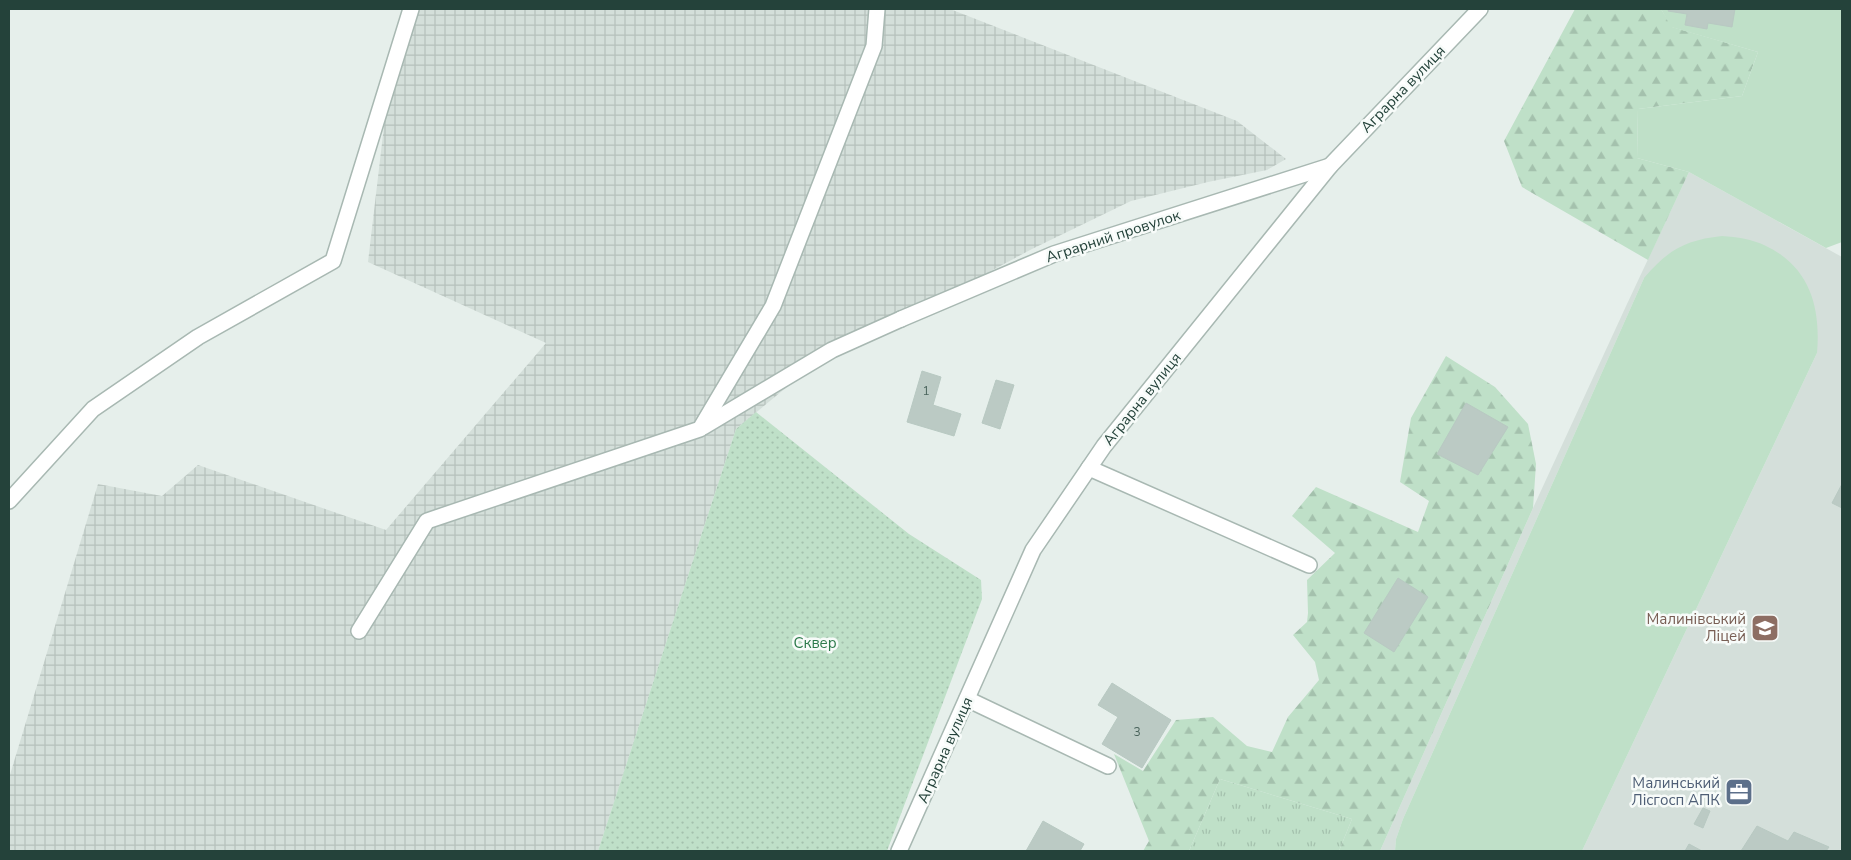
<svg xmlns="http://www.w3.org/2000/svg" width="1851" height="860" viewBox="0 0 1851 860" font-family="'Nunito Sans',sans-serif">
  <defs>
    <pattern id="industrial-grid" width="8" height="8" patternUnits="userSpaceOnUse" patternTransform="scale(1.25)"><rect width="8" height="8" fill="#d4dfda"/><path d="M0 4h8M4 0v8" fill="none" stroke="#b6c1bc"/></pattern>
    <pattern id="grass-tufts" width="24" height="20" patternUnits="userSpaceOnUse" patternTransform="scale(1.25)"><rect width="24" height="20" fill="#bfe0c8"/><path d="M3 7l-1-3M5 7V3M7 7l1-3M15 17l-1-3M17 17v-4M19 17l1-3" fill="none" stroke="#a4c1ad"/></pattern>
    <pattern id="forest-firs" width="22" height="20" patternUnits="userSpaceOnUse" patternTransform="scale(1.25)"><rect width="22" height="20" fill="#bfe0c8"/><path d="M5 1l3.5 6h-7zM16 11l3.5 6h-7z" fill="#a4c1ad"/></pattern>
    <pattern id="park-dots" width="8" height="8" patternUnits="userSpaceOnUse" patternTransform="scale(1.25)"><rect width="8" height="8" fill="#bfe0c8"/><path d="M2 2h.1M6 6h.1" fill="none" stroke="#a4c1ad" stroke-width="1.8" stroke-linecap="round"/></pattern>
  </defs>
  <rect width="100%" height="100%" fill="#e6efeb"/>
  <polygon fill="#d4dfda" points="1689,172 1842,257 1842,851 1582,851 1817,353 1644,278 1403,819 1396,839 1395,851 1380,851 1533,508 1627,304"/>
  <polygon fill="url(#industrial-grid)" points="417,9 950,9 1237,121 1286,159 1267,170 1208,182 1131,201 1032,249 901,319 832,350 736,429 598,851 9,851 9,778 98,484 162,496 198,465 386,530 546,343 368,262 386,109"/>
  <polygon fill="url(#grass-tufts)" points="1220,779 1352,819 1339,851 1189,851"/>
  <g fill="url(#forest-firs)">
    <polygon points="1575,9 1661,9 1672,27 1758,52 1742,96 1638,109 1637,158 1689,172 1648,260 1522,187 1504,141"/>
    <polygon points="1446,356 1495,387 1528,424 1536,464 1533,508 1380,851 1339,851 1352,819 1220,779 1189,851 1143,851 1149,841 1114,754 1143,771 1176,720 1213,717 1247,746 1272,752 1288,717 1319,680 1315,662 1293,635 1307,622 1308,613 1307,580 1335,553 1292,516 1316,487 1418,532 1429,501 1400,482 1411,418"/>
  </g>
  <polygon fill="url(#park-dots)" points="756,412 909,534 981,580 982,599 887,851 598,851 736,429"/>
  <g fill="#bfe0c8">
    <polygon points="1661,9 1842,9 1842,242 1826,248 1689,172 1637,158 1638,109 1742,96 1758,52 1671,27"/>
    <path d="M1722 236C1737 237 1752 239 1766 246 1810 267 1821 308 1817 353L1582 851H1395L1396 839 1403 819 1644 278C1668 250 1685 240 1722 236Z"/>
  </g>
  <g fill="#bbcac4" stroke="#b8c9c2">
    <polygon points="1669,9 1735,9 1732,27 1708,23 1707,29 1685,25 1687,14 1668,11"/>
    <polygon points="922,371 941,377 933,405 961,414 954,436 907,422"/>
    <polygon points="996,380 1014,385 1000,429 982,423"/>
    <polygon points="1466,403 1508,427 1478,475 1437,454"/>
    <polygon points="1842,484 1842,508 1832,503"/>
    <polygon points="1398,578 1428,597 1394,652 1364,633"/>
    <polygon points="1112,683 1171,720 1142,768 1102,744 1118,717 1098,705"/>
    <polygon points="1703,808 1710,811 1703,828 1694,824"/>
    <polygon points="1043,821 1084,844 1080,851 1026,851"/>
    <polygon points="1757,826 1788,841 1794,832 1829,847 1826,851 1741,851"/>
    <polygon points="1689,844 1702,851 1685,851"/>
  </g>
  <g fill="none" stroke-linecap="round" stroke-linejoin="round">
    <defs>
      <g id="lane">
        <polyline points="703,427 832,350 901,319"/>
        <polyline points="1089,468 1309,565"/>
        <polyline points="9,501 93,409 198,337 333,261 411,9"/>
        <polyline points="359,631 427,521 700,429 773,306 874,46 877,9"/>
        <polyline points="967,699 1108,766"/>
      </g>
      <g id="street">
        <polyline points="901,319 1054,254 1330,166"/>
        <polyline points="899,851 1033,550 1104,446 1330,166 1480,9"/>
      </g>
    </defs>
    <use href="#lane" stroke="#a8b8b2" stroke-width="18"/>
    <use href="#street" stroke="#a8b8b2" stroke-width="18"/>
    <use href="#lane" stroke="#fff" stroke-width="15"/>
    <use href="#street" stroke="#fff" stroke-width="15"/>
  </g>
  <defs>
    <symbol id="school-square" viewBox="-11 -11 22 22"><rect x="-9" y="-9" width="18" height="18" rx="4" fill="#8d6e63" stroke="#f7fbf9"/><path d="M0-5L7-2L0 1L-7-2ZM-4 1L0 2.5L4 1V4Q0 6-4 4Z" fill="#fff"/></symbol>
    <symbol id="office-square" viewBox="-11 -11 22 22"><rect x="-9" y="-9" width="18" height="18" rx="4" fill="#5c6f8a" stroke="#f7fbf9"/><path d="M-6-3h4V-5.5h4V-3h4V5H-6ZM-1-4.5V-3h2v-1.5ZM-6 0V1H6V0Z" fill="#fff"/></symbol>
  </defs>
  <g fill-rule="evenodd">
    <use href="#school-square" x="1749" y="612" width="32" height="32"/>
    <use href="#office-square" x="1723" y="776" width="32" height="32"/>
  </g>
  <g text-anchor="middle" stroke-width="5" stroke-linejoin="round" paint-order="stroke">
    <g font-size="12" fill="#4a645c">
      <text x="926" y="395">1</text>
      <text x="1137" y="736">3</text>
    </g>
    <g font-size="15" fill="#24423a" stroke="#f7fbf9">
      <text transform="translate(1403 89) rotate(-46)" y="5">Аграрна вулиця</text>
      <text transform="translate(1113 236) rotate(-18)" y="5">Аграрний провулок</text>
      <text transform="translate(1142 399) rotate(-51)" y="5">Аграрна вулиця</text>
      <text transform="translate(945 750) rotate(-66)" y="5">Аграрна вулиця</text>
    </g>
    <g font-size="15" fill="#785e54" stroke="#f7fbf9" text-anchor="end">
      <text x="1746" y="624">Малинівський<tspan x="1746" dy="17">Ліцей</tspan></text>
    </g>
    <g font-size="15" fill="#2d7a4b" stroke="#f7fbf9">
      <text x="815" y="648">Сквер</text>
    </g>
    <g font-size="15" fill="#4e5e75" stroke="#f7fbf9" text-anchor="end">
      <text x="1720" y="788">Малинський<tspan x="1720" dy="17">Лісгосп АПК</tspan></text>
    </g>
  </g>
  <rect width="1851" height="860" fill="none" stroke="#24423a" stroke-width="20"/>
</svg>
